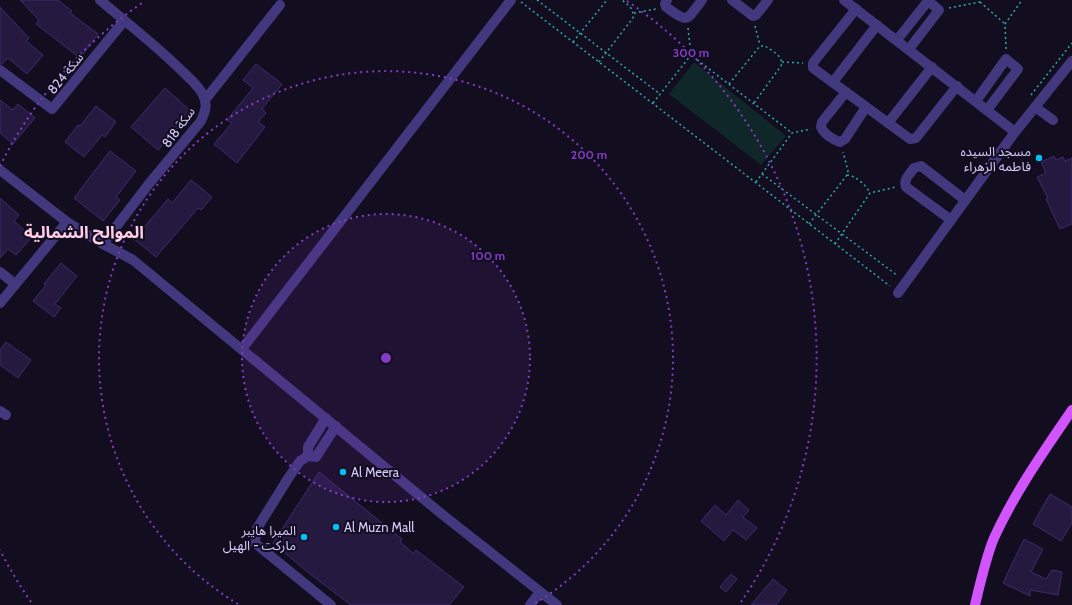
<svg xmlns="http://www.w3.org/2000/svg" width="1072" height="605" viewBox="0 0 1072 605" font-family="Cabin,'Noto Sans Arabic',sans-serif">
  <rect width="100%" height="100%" fill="#120d1f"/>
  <polygon fill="#102729" points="694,62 786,136 761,165 669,94"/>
  <g fill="#251940" stroke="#3f2b6c">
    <polygon points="20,0 58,0 72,11 70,13 98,34 80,58 36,24 39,20"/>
    <polygon points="0,7 29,38 26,41 43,55 27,74 8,58 2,64 0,64"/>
    <polygon points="256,64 282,84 262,109 266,113 258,122 265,127 237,163 214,144 232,123 227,120 253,88 243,80"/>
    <polygon points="165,88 192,112 158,150 131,127"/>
    <polygon points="0,100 13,110 18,104 35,118 13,144 0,133"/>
    <polygon points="96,106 116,122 105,137 102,135 84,157 65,142 78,125 80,126"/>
    <polygon points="110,151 136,171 116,197 120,200 103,221 74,198"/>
    <polygon points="1054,156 1056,160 1063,157 1065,161 1072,158 1072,224 1060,229 1046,199 1048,198 1037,177 1046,173 1041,162"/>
    <polygon points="191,180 212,197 201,210 198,208 156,257 134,239 168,199 172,203"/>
    <polygon points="0,198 19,215 14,221 32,237 16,255 8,249 0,258"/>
    <polygon points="61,263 77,276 55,304 61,308 54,317 33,301 46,285 44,284"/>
    <polygon points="6,342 31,360 18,378 0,365 0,350"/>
    <polygon points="319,472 402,539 400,542 413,553 416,550 464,587 449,605 351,605 310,574 273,543"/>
    <polygon points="1050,494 1072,507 1072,523 1061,541 1033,524"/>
    <polygon points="738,500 749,510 743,517 757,528 746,540 733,530 724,541 701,521 715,505 726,515"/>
    <polygon points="1024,539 1043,549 1031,572 1046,579 1052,570 1062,572 1058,595 1030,590 1030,596 1003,583"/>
    <polygon points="731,574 737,579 726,592 720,587"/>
    <polygon points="773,579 787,590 776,605 751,605"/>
  </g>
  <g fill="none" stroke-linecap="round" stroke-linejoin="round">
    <g stroke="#2fa9af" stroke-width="1.5" stroke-dasharray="2 3" stroke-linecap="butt">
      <polyline points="537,0 660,94"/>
      <polyline points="521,2 890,286"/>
      <polyline points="980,2 1004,23"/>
      <polyline points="949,8 980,2 982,0"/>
      <polyline points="634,13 656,9"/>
      <polyline points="755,26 760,45"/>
      <polyline points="688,28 691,55 792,133"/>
      <polyline points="573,42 607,0"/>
      <polyline points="1006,49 1005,24 1022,0"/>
      <path d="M599 62 633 18C634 8 628 5 622 0"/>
      <polyline points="782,62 803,63"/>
      <path d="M729 84 760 46H765C772 51 784 56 781 66L754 103"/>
      <polyline points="1031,95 1072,43"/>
      <polyline points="653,103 691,55"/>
      <polyline points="762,174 898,276"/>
      <path d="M847 175C855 175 867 186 870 193"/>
      <polyline points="756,182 792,133 811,129"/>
      <polyline points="809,224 847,175 848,171 843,152"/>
      <polyline points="835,244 870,193 896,187"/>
    </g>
    <g stroke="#42387e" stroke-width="10">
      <path d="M100 0C128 24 157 46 183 72 190 79 199 86 203 95 208 104 205 112 201 121L148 185 103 244"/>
      <path d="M667 0 665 4 666 7C689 23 685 22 702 0"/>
      <polyline points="732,0 753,16 756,15 768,0"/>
      <polyline points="844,0 1015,132"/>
      <polyline points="856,9 816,59 813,63 813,68 910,139 916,138 957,86"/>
      <polyline points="897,40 928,1 939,10 909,49"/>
      <polyline points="0,70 52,109 124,21"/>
      <polyline points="833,82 877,25"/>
      <path d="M846 92 822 122 821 127C823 133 833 140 840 142L845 139 866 107"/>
      <polyline points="205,100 280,5"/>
      <polyline points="976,101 1006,59 1018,69 987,110"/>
      <polyline points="1035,107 1053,120"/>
      <polyline points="888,123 932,67"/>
      <polyline points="0,170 67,222 103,244 133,260 443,515 557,605"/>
      <path d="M951 220 906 187C903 179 910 174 914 168L921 166 965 200"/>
      <polyline points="0,272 15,284"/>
      <polyline points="898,293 1015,132 1072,61"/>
      <polyline points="0,303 67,222"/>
      <polyline points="242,349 511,0"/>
      <polyline points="0,411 6,415"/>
      <polyline points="308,456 308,447 326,418"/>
      <polyline points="331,605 255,543 256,530 289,477 300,461 308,456 316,457 336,426"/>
      <polyline points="530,605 540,592"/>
    </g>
    <path stroke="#d154fd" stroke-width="10" d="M975 605C980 584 986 557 994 538 1015 492 1044 451 1072 410"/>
  </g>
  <circle cx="386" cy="358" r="144" fill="#843cc5" fill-opacity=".12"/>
  <g fill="none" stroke="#843cc5" stroke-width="2" stroke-dasharray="2 4">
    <circle cx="386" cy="358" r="144"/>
    <path d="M238 604A287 287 0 1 1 534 604"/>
    <path d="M31 602A431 431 0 0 1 0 550M0 166A431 431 0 0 1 145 1M627 1A431 431 0 0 1 741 602"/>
  </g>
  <g fill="#03c1f3" stroke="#120d1f" stroke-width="1.5">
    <circle cx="1039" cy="158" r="4"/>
    <circle cx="343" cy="472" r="4"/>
    <circle cx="336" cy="527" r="4"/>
    <circle cx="304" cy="537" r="4"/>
  </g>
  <g text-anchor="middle" stroke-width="4" stroke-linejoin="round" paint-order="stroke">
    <g font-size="13" fill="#d7cbfe" stroke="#120d1f">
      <text transform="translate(65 73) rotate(-51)" y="5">سكة 824</text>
      <text transform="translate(178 127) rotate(-54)" y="5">سكة 818</text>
    </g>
    <g font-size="13" fill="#d7cbfe" stroke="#120d1f" text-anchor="end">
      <text x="1031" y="156">مسجد السيده<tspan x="1031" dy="15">فاطمه الزهراء</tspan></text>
      <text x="351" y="477" text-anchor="start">Al Meera</text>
      <text x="344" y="532" text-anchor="start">Al Muzn Mall</text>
      <text x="296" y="535">الميرا هايبر<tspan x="296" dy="15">ماركت - الهيل</tspan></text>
    </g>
    <g font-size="17" font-weight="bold" fill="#fecde7" stroke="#120d1f">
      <text x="84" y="238">الموالح الشمالية</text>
    </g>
  </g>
  <circle cx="386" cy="358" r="6" fill="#843cc5" stroke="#120d1f" stroke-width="2"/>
  <g font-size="12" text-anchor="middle" font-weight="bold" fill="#843cc5" stroke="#120d1f" stroke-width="4" stroke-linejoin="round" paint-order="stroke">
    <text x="691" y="57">300 m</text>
    <text x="589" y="159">200 m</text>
    <text x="488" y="260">100 m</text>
  </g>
</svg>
